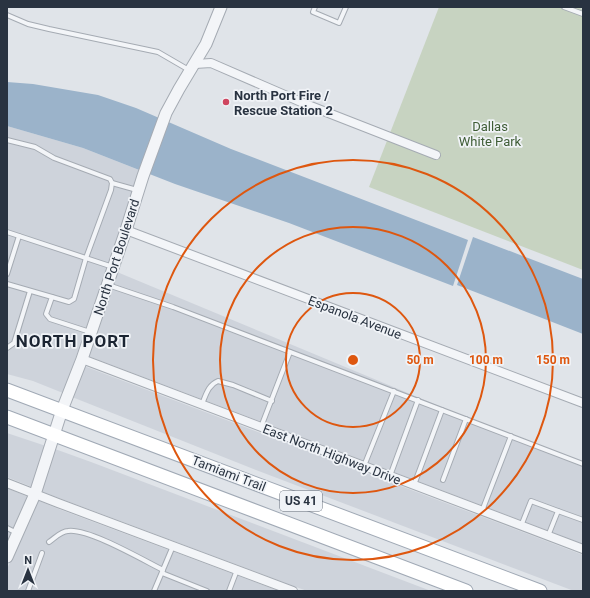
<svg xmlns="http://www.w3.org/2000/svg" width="590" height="598" viewBox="0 0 590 598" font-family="Roboto,sans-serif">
  <rect width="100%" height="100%" fill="#e0e4e9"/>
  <g fill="#ced3db">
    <polygon points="7,126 83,148 139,170 122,229 63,393 33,381 7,374"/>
    <polygon points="117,272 583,466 583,544 88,356"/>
    <polygon points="84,366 583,555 583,591 574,591 256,470 72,397"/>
    <polygon points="7,433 46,446 32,487 7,477"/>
    <polygon points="55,449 91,462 431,591 307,591 59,498 41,491"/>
    <polygon points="7,488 28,497 7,545"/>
    <polygon points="37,500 56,508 279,591 7,591 7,569"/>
  </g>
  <polygon fill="#c7d3c1" points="439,7 577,7 583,9 583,270 369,187"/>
  <g fill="#9bb3ca">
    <polygon points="7,82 33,84 98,95 136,108 231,149 468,240 453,286 289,223 175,184 83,148 7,126"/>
    <polygon points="473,237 583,279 583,334 457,285"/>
  </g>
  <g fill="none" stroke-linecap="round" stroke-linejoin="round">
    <defs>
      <g id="service">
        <polyline points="315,7 313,12 339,23 346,7"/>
        <polyline points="564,7 583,14"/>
        <polyline points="7,15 28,24 49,29 158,52 189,70"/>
        <polyline points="7,140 35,147 54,158 110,179 112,183 111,190 86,258 74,299 69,302 52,297"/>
        <polyline points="112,183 137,190"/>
        <polyline points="7,232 113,267"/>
        <polyline points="7,274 19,236"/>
        <polyline points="7,284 52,297 46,314 50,319 90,332"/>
        <polyline points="108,285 173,307 583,464"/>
        <polyline points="7,348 14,343 30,291"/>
        <path d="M202 404C206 395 208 385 218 381L233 385 272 401"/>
        <polyline points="261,427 290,352"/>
        <polyline points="364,466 394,391"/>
        <polyline points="390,476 418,400"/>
        <polyline points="443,480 466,419"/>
        <polyline points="414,485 442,410"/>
        <polyline points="482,511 511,436"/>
        <polyline points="521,526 531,501 558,511"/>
        <polyline points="7,528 17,533"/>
        <polyline points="548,536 558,511 583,520"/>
        <path d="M49 542C55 538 61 531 68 531 88 528 143 560 163 570"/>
        <polyline points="162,573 207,591"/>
        <polyline points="28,591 42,553"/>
        <polyline points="154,591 173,546"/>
        <polyline points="229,591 237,570"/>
      </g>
      <g id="minor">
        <polyline points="195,64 211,63 308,105 436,155"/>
        <polyline points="126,230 583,403"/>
        <polyline points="82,359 583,549"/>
        <polyline points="7,483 58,503 293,591"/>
      </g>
      <polyline id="tertiary" points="7,557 35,494 62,410 82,359 126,230 143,176 166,113 179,89 206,44 221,7"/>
      <g id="primary">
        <polyline points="7,390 540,591"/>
        <polyline points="7,417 466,591"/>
      </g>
    </defs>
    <use href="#service" stroke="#a5abb3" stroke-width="6"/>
    <use href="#minor" stroke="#a5abb3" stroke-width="10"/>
    <use href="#tertiary" stroke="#a5abb3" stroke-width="13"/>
    <use href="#primary" stroke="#a0a9b5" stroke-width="15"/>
    <use href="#service" stroke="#f3f5f8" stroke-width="4"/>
    <use href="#minor" stroke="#f3f5f8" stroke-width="8"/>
    <use href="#tertiary" stroke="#f3f5f8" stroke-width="11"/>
    <use href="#primary" stroke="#fff" stroke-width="13"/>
  </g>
  <g fill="none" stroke="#de570f" stroke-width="2">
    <circle cx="353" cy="360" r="67"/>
    <circle cx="353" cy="360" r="133"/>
    <circle cx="353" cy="360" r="200"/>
  </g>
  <circle fill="#cf455f" stroke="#f0f3f7" stroke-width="1.5" cx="226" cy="102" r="4"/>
  <g text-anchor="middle" stroke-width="3.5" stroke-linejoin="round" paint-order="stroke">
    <rect fill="#f0f3f7" stroke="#656d78" stroke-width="1" x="280" y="491" width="42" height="20" rx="3"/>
    <g font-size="12" font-weight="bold" fill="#293341">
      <text x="301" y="505">US 41</text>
    </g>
    <g font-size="13" font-weight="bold" fill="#293341" stroke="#f0f3f7" text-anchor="start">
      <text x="234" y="100">North Port Fire /<tspan x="234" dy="15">Rescue Station 2</tspan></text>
    </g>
    <g font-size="13" fill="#3f5d36" stroke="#f0f3f7">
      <text x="490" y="131">Dallas<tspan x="490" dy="15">White Park</tspan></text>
    </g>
    <g font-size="13" fill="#293341" stroke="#f0f3f7">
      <text transform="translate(116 257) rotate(-72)" y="5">North Port Boulevard</text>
      <text transform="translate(355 317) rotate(21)" y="5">Espanola Avenue</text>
      <text transform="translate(332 454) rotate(21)" y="5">East North Highway Drive</text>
      <text transform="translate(229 473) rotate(21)" y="5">Tamiami Trail</text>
    </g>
    <g font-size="17" font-weight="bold" letter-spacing="1" fill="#1b2432" stroke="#f0f3f7">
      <text x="73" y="347">NORTH PORT</text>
    </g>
  </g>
  <circle cx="353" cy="360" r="6" fill="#de570f" stroke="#f0f3f7" stroke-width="2"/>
  <g font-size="12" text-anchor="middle" font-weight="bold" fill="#de570f" stroke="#f0f3f7" stroke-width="3.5" stroke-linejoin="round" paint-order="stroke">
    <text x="420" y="364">50 m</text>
    <text x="486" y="364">100 m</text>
    <text x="553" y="364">150 m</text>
  </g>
  <rect width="590" height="598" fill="none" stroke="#293341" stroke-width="16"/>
  <g transform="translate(28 570)" stroke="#f0f3f7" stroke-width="3" paint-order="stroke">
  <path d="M0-3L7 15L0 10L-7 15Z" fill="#293341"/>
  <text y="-6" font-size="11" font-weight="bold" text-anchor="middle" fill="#293341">N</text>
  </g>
</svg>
